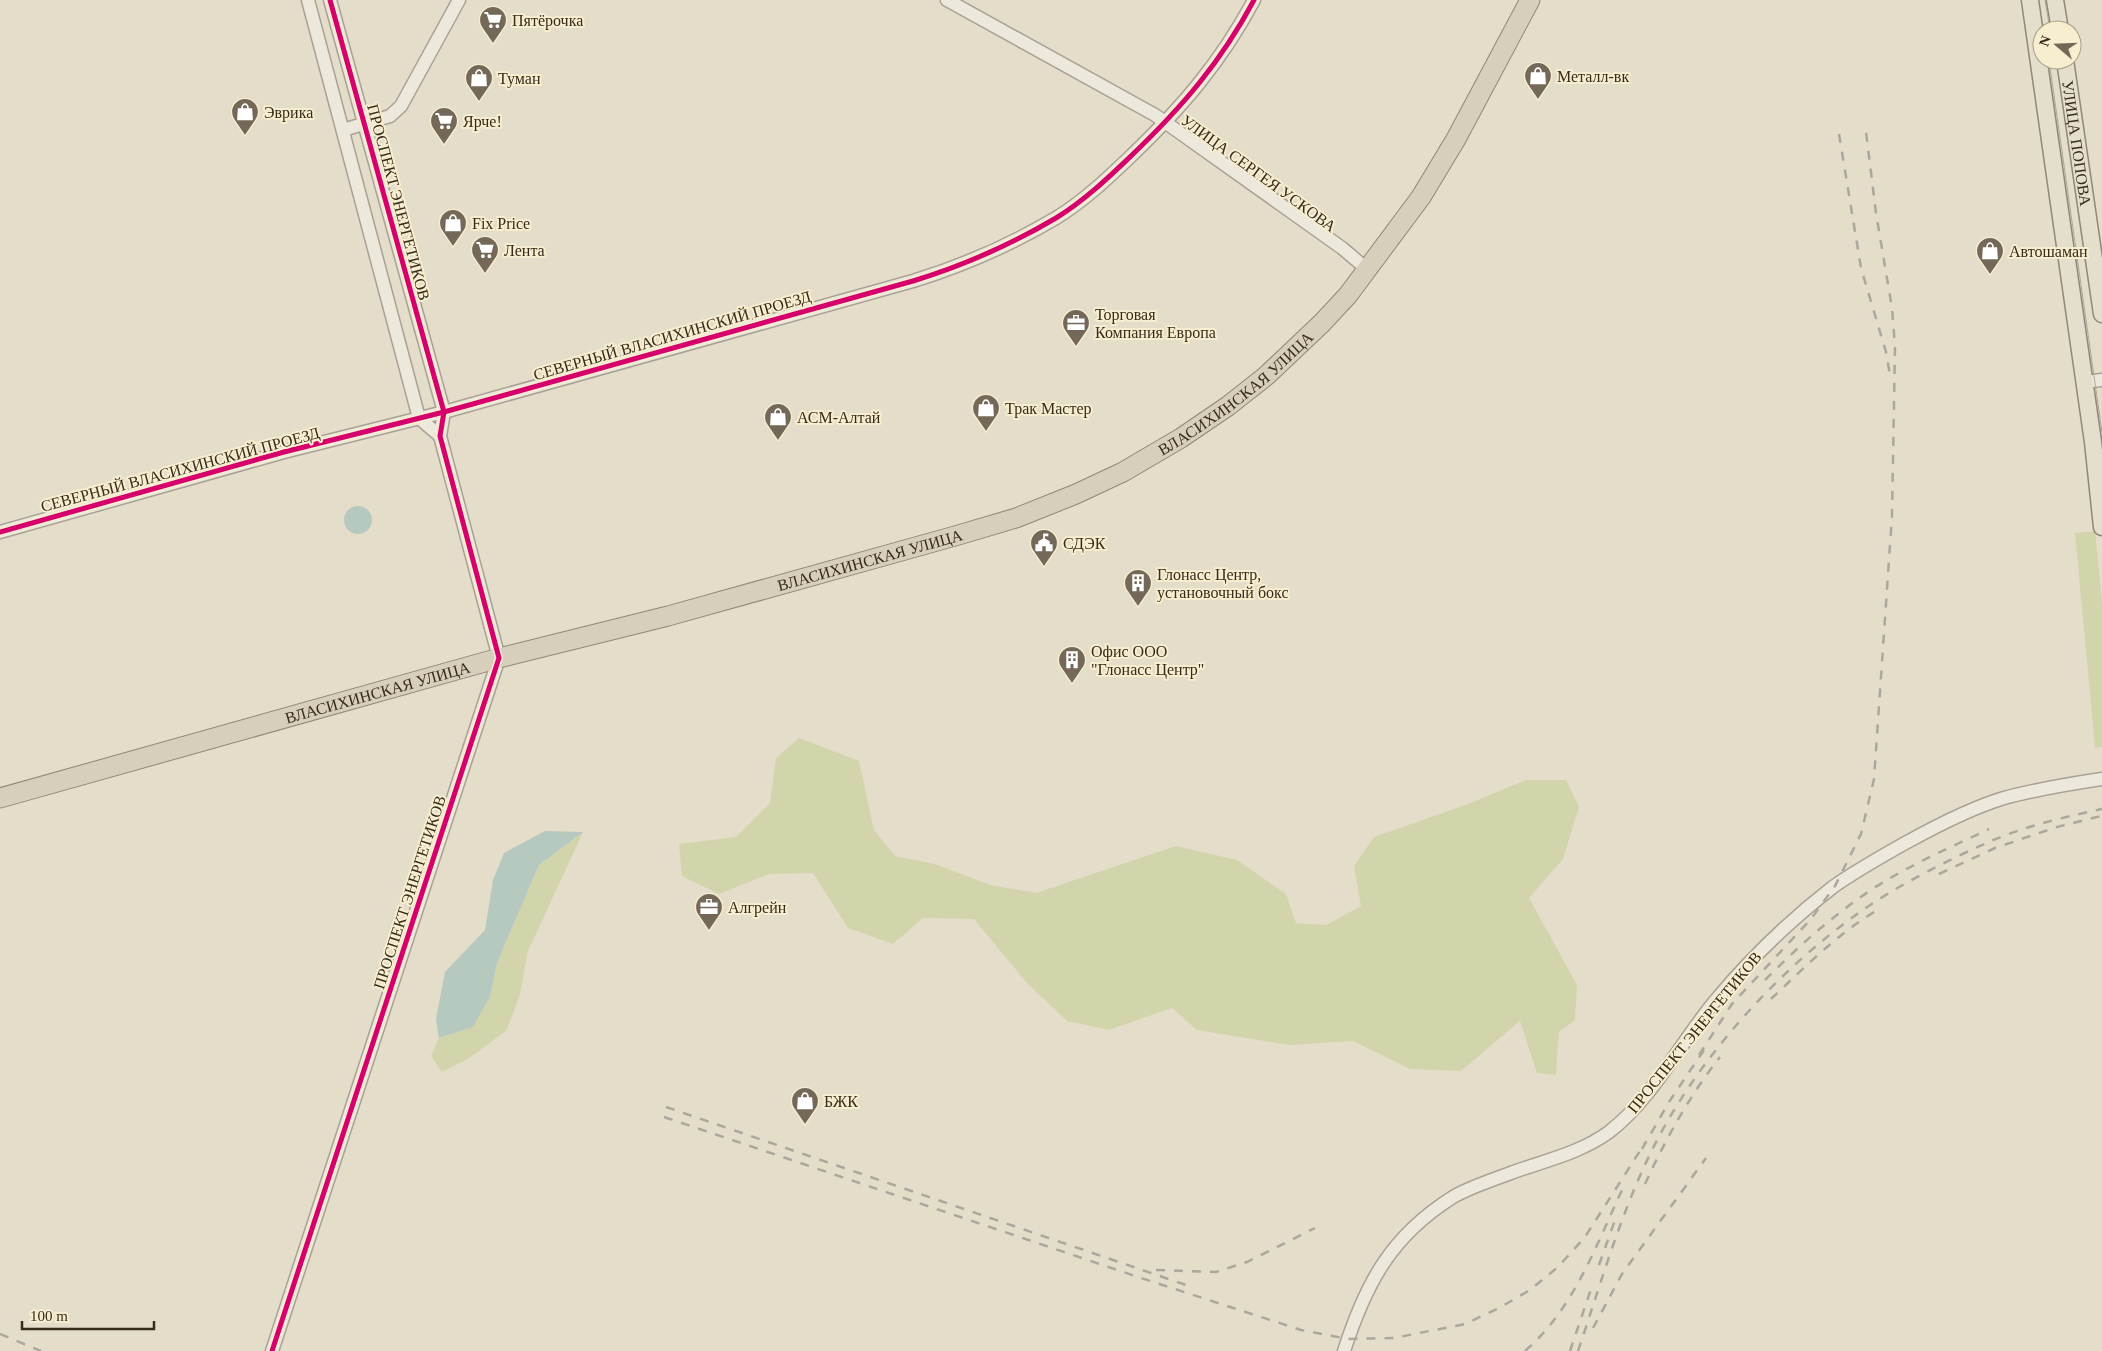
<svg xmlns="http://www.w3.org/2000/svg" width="2102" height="1351" viewBox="0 0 2102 1351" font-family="Georgia,serif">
  <rect width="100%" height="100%" fill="#e4ddca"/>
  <g fill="#d2d5ac">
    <polygon points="2095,531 2102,603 2102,747 2095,748 2075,533"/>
    <polygon points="799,738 859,761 874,830 895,856 935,864 990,885 1036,893 1176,846 1237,860 1286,894 1296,923 1326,925 1361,906 1354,866 1374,837 1468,804 1526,780 1566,780 1579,807 1563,859 1529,898 1577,985 1575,1020 1559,1032 1556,1075 1537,1073 1520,1021 1461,1071 1410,1069 1353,1041 1289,1045 1197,1030 1172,1008 1109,1030 1067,1021 1027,983 974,919 923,918 893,944 848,928 813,873 769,874 719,894 682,876 679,844 736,837 770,803 776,758"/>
    <polygon points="583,832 528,951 520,994 507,1030 468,1059 442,1072 431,1056 439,1038 473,1027 490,997 497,963 539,865"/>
  </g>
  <g fill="#b6c9be">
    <circle cx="358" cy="520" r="14"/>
    <polygon points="545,831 583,832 539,865 497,963 490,997 473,1027 439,1038 436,1019 445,972 485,930 493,880 504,853"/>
  </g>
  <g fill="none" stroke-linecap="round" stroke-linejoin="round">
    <defs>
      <g id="minor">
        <polyline points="308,0 419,418 440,436"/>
        <polyline points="947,0 1155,115 1342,248 1368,270"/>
        <polyline points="343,130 390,116 401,106 459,0"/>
        <polyline points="2084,382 2102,380"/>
        <path d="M0 532 284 452 444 412 913 281C962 266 1012 244 1056 218 1084 201 1109 177 1132 155 1182 107 1221 62 1254 0"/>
        <polyline points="272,1351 499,658 440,436 444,412 330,0"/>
        <path d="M1344 1351C1366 1283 1391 1236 1453 1197 1469 1187 1503 1176 1522 1169 1552 1159 1583 1151 1609 1132 1653 1098 1680 1043 1715 1001 1750 959 1789 921 1833 887 1857 870 1884 855 1909 841 1940 824 1971 808 2004 798 2037 789 2069 784 2102 779"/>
      </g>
      <g id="major">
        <polyline points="2030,0 2093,442 2102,527"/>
        <polyline points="2055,0 2060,30"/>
        <path id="s1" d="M2065 60 2102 314"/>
      </g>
      <g id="highway">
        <path id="s2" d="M0 798 499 658 668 616 955 536 1016 518 1076 494 1123 472 1181 438 1228 406 1266 376 1322 323 1348 295 1421 197 1456 139 1530 0"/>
      </g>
    </defs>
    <use href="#minor" stroke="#a9a294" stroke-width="15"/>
    <use href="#major" stroke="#8e877a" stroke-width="19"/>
    <use href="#highway" stroke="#8e877a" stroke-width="21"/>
    <use href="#minor" stroke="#ece8dc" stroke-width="12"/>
    <use href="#major" stroke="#e4decd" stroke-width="16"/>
    <use href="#highway" stroke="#d7cebb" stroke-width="19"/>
    <g stroke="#aba79c" stroke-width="1">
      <polyline points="2045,0 2050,30"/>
      <polyline points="2049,60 2102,432"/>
    </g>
    <g stroke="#aba79c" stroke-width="2.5" stroke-dasharray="9 9" stroke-linecap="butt">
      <polyline points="1839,134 1861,268 1886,352 1890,375"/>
      <polyline points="1939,874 1995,848 2057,827 2101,816"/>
      <path d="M1765 980C1793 952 1822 925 1854 902 1895 871 1943 851 1989 829"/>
      <path d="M1771 999C1804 968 1837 934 1876 911"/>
      <polyline points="1699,1055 1732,1004 1811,919 1835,886 1861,834 1874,779 1892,516 1895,347 1892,308 1876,213 1866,132"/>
      <polyline points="666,1107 1189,1286"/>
      <polyline points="664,1117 1138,1277 1301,1330 1348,1339 1394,1338 1465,1324 1499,1308 1530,1290 1558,1267 1585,1237 1645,1143"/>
      <polyline points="1642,1149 1669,1102 1704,1050"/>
      <path d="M1645 1184C1665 1140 1690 1095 1720 1057"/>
      <polyline points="1599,1265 1615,1220"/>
      <polyline points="1156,1270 1216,1272 1247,1262 1315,1228"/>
      <polyline points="1593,1328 1622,1274 1706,1158"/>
      <polyline points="0,1334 41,1351"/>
      <path d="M1525 1351C1574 1309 1596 1245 1623 1188"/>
      <polyline points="1570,1351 1592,1286"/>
      <path d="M1578 1351C1601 1283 1621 1212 1653 1148 1698 1058 1778 970 1860 912 1898 885 1948 860 1991 841 2026 826 2064 817 2102 809"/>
    </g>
    <defs>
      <g id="cycleway">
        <path d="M0 532 284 452 444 412 913 281C962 266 1012 244 1056 218 1084 201 1109 177 1132 155 1182 107 1221 62 1254 0"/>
        <polyline points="272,1351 499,658 440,436 444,412 330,0"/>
      </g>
    </defs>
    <use href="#cycleway" stroke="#f7edcf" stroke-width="8"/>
    <use href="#cycleway" stroke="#d6006c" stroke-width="5"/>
  </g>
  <defs>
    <symbol id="supermarket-pin" viewBox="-11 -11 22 30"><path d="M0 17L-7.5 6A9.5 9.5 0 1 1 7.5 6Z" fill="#746959" stroke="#f7edcf"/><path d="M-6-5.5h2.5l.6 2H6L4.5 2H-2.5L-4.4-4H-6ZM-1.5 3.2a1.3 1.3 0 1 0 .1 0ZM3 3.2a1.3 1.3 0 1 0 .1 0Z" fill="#fff"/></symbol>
    <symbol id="shop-pin" viewBox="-11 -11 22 30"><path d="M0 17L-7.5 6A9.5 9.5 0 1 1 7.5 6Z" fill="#746959" stroke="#f7edcf"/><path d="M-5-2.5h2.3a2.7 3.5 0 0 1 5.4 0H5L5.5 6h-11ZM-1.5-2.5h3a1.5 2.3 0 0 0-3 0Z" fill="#fff"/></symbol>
    <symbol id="office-pin" viewBox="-11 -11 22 30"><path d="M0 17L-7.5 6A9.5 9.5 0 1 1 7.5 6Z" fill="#746959" stroke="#f7edcf"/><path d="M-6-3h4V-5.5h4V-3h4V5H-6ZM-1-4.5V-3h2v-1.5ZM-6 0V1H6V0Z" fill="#fff"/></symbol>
    <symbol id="civic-pin" viewBox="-11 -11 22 30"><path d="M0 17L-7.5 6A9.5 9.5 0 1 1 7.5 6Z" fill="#746959" stroke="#f7edcf"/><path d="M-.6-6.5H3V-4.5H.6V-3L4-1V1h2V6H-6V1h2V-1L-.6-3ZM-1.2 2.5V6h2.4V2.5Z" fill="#fff"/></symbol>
    <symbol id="building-pin" viewBox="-11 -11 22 30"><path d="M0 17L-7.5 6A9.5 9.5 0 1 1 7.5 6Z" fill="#746959" stroke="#f7edcf"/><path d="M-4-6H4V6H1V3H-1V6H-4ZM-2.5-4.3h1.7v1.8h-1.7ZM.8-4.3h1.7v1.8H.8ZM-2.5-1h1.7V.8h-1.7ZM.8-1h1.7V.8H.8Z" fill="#fff"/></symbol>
  </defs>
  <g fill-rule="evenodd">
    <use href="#supermarket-pin" x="477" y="4" width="32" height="43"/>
    <use href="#shop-pin" x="1522" y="60" width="32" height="43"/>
    <use href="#shop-pin" x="463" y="62" width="32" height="43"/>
    <use href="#shop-pin" x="229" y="96" width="32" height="43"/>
    <use href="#supermarket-pin" x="428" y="105" width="32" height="43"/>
    <use href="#shop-pin" x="437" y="207" width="32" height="43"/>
    <use href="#supermarket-pin" x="469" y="234" width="32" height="43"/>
    <use href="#shop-pin" x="1974" y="235" width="32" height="43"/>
    <use href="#office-pin" x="1060" y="307" width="32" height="43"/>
    <use href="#shop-pin" x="970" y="392" width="32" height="43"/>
    <use href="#shop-pin" x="762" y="401" width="32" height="43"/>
    <use href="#civic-pin" x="1028" y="527" width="32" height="43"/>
    <use href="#building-pin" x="1122" y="567" width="32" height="43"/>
    <use href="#building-pin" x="1056" y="644" width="32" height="43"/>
    <use href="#office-pin" x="693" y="891" width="32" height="43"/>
    <use href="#shop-pin" x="789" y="1085" width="32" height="43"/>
  </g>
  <g text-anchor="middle" stroke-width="4" stroke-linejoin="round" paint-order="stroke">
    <g font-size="16" fill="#372b1c" stroke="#f7edcf" text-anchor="start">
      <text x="512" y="26">Пятёрочка</text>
      <text x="1557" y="82">Металл-вк</text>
      <text x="498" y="84">Туман</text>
      <text x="264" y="118">Эврика</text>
      <text x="463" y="127">Ярче!</text>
      <text x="472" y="229">Fix Price</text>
      <text x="504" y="256">Лента</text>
      <text x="2009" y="257">Автошаман</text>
      <text x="1095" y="320">Торговая<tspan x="1095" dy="18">Компания Европа</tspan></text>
      <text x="1005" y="414">Трак Мастер</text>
      <text x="797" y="423">АСМ-Алтай</text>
      <text x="1063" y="549">СДЭК</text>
      <text x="1157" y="580">Глонасс Центр,<tspan x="1157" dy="18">установочный бокс</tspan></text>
      <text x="1091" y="657">Офис ООО<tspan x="1091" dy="18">"Глонасс Центр"</tspan></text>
      <text x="728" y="913">Алгрейн</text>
      <text x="824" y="1107">БЖК</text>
    </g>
    <g font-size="16" fill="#372b1c" stroke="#f7edcf">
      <text dy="6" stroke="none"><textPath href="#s1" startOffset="84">УЛИЦА ПОПОВА</textPath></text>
      <text transform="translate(1259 173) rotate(36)" y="6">УЛИЦА СЕРГЕЯ УСКОВА</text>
      <text transform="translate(399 202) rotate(75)" y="6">ПРОСПЕКТ ЭНЕРГЕТИКОВ</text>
      <text transform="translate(672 335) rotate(-16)" y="6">СЕВЕРНЫЙ ВЛАСИХИНСКИЙ ПРОЕЗД</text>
      <text dy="6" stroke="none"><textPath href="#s2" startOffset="1308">ВЛАСИХИНСКАЯ УЛИЦА</textPath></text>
      <text transform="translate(180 469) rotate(-15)" y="6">СЕВЕРНЫЙ ВЛАСИХИНСКИЙ ПРОЕЗД</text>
      <text dy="6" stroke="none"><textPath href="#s2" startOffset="902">ВЛАСИХИНСКАЯ УЛИЦА</textPath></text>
      <text dy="6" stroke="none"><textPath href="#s2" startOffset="392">ВЛАСИХИНСКАЯ УЛИЦА</textPath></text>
      <text transform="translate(409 892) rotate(-72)" y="6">ПРОСПЕКТ ЭНЕРГЕТИКОВ</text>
      <text transform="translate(1694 1032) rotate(-51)" y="6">ПРОСПЕКТ ЭНЕРГЕТИКОВ</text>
    </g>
  </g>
  <g transform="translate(2057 45) rotate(289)"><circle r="24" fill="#f7edcf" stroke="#aa9f87"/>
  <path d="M0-4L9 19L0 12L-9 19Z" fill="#746959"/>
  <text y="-8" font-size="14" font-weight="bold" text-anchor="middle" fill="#372b1c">N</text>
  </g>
  <path d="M22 1321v8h132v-8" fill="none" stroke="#372b1c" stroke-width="2.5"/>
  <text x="30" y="1321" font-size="15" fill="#372b1c" stroke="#f7edcf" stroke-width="4" paint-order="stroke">100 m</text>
</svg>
